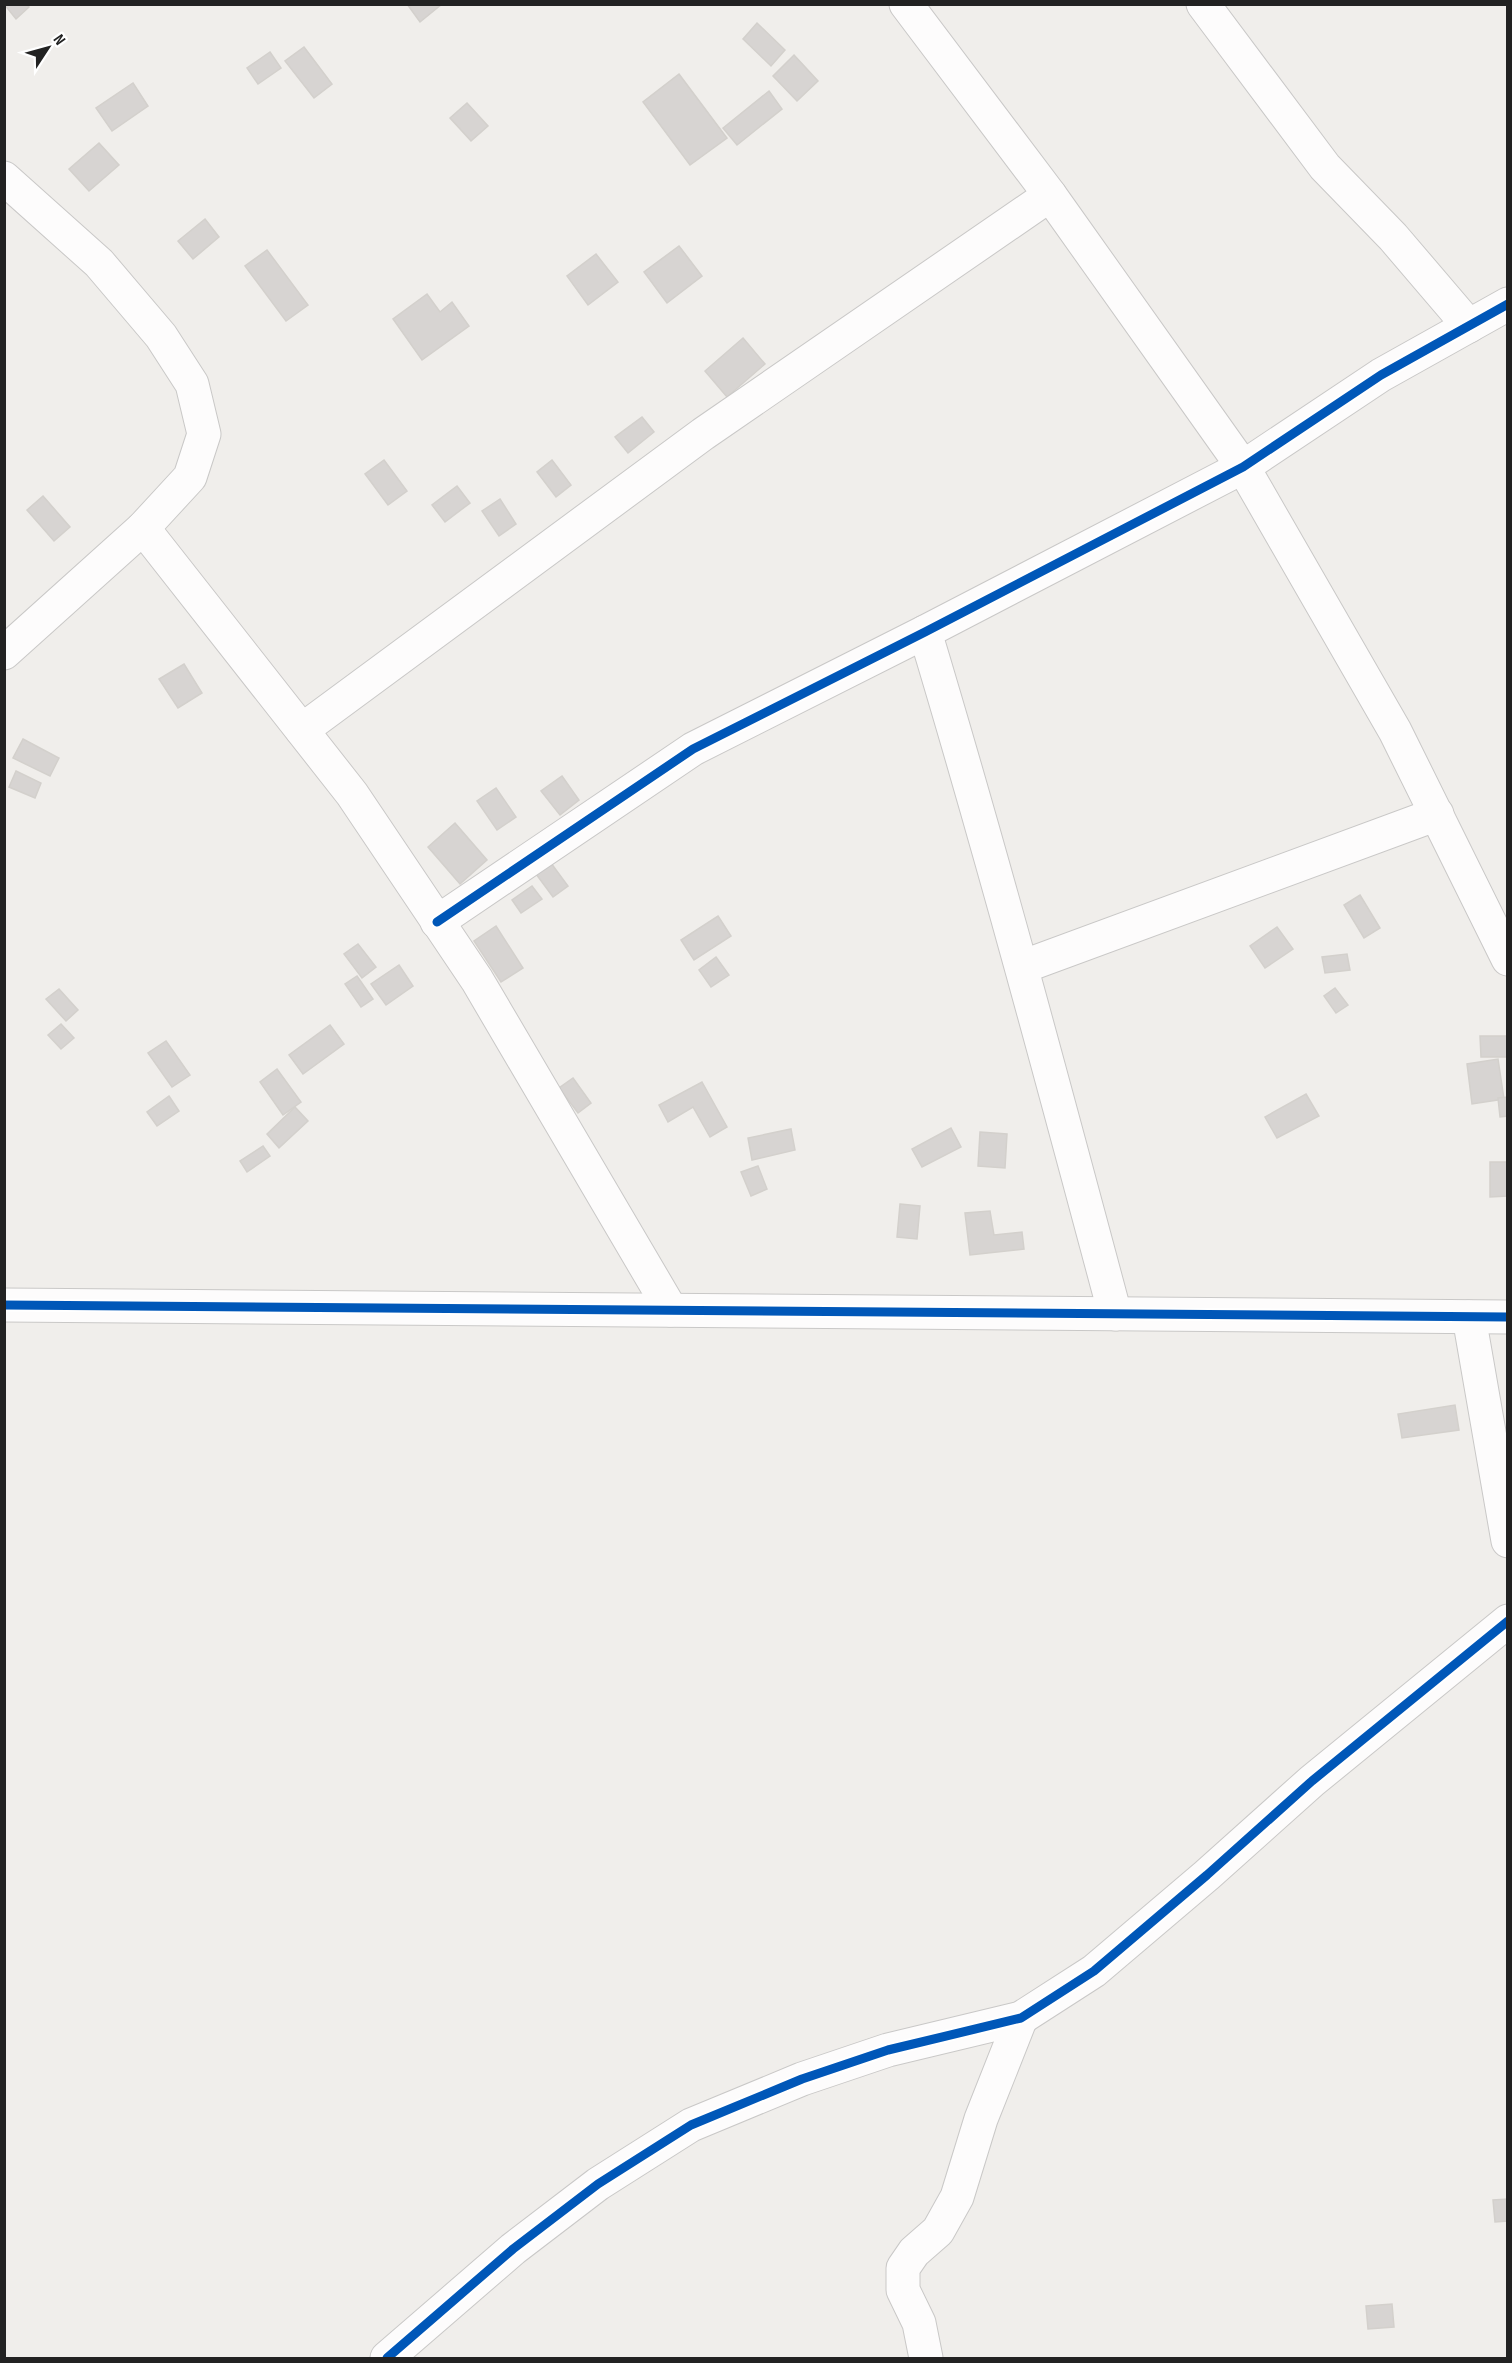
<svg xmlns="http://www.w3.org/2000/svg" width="1512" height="2363" viewBox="0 0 1512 2363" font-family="'Sofia Sans Condensed',sans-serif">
  <rect width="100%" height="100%" fill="#f0eeeb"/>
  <g fill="#d7d4d2" stroke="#d3d0cc" stroke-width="1.5">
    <polygon points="4,4 26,4 29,7 16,19"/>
    <polygon points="407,4 442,4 420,22"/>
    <polygon points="757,23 785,50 771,66 743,39"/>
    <polygon points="304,47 332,84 314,98 285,61"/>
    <polygon points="270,52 281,68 258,84 247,68"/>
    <polygon points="794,55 818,81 797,101 773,76"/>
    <polygon points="679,74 727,138 690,165 643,102"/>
    <polygon points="133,83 148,106 112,131 96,108"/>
    <polygon points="769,91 782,109 737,145 723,128"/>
    <polygon points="467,103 488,126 471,141 450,118"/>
    <polygon points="99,143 119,165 89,191 69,169"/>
    <polygon points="205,219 219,237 193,259 178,241"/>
    <polygon points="679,246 702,276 667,303 644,272"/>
    <polygon points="267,250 308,305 286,321 245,266"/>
    <polygon points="596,254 618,282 588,305 567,276"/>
    <polygon points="427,294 440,312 452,302 469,326 422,360 393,319"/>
    <polygon points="743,338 765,364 727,397 705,371"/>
    <polygon points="642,417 654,432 628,453 615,437"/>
    <polygon points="384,460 407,491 388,505 365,474"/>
    <polygon points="552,460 571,485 556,497 537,472"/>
    <polygon points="457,486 470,503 445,522 432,505"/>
    <polygon points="43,496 70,527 54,541 27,510"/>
    <polygon points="500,499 516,524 499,536 482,511"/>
    <polygon points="184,664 202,693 178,708 159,679"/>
    <polygon points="23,739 59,758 50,776 13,758"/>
    <polygon points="16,771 41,783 35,798 9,787"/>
    <polygon points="562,776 579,800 560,815 541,791"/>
    <polygon points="496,788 516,817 497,830 477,801"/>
    <polygon points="455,823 487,860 460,884 428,847"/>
    <polygon points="548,859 568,886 553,897 533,870"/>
    <polygon points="532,886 542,899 521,913 512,900"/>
    <polygon points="1360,895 1380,928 1364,938 1344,905"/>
    <polygon points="718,916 731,936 694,960 681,940"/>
    <polygon points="496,926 523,968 501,982 474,941"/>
    <polygon points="1277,927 1293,949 1265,968 1250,946"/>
    <polygon points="358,944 376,967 362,978 344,954"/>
    <polygon points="1347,954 1350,970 1325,973 1322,957"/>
    <polygon points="716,957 729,975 711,987 699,970"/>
    <polygon points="399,965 413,986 386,1005 371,984"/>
    <polygon points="357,976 373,999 361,1007 345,984"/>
    <polygon points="1335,988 1348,1005 1336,1013 1324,996"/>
    <polygon points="59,989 78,1010 66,1021 46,999"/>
    <polygon points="61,1024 74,1038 61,1049 48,1035"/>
    <polygon points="330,1025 344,1044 303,1074 289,1055"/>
    <polygon points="1480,1036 1508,1036 1508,1057 1481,1057"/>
    <polygon points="166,1041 190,1075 172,1087 148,1053"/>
    <polygon points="1498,1059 1504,1099 1472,1104 1467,1064"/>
    <polygon points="277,1069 301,1102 283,1115 260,1082"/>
    <polygon points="573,1078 591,1103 578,1113 559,1088"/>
    <polygon points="702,1082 727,1127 710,1137 693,1107 668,1122 659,1105"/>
    <polygon points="1306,1094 1319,1116 1277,1138 1265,1117"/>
    <polygon points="169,1096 179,1111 157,1126 147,1112"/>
    <polygon points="1508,1097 1508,1116 1500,1117 1498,1098"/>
    <polygon points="295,1107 308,1121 279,1148 267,1134"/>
    <polygon points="951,1128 961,1147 922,1167 912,1149"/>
    <polygon points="791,1129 795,1150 752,1160 748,1138"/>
    <polygon points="980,1132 1007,1134 1005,1168 978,1166"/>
    <polygon points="263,1146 270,1156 247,1172 240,1161"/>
    <polygon points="1490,1162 1508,1162 1508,1196 1490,1197"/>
    <polygon points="758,1166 767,1189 751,1196 741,1172"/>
    <polygon points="900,1204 920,1206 917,1239 897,1237"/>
    <polygon points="990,1211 994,1235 1022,1232 1024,1249 970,1255 965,1213"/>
    <polygon points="1455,1405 1459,1430 1402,1438 1398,1414"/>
    <polygon points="1508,2199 1508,2221 1495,2222 1493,2200"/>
    <polygon points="1392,2304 1394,2327 1368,2329 1366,2306"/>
  </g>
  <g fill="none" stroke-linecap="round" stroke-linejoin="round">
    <defs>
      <g id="minor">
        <polyline points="906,4 1050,195 1243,467 1395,731 1508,959"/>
        <polyline points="1203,4 1325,167 1393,237 1469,326"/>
        <polyline points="4,178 99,263 161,336 192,384 204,434 190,477 143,528 4,653"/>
        <polyline points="143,528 352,794 477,980 671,1310"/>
        <path d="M925 632C993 858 1054 1086 1115 1314"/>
        <polyline points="302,730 703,434 1050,195"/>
        <polyline points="437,922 693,749 925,632 1243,467 1381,375 1508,304"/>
        <polyline points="1022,967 1437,814"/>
        <polyline points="4,1305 1508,1317"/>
        <polyline points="1469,1317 1508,1541"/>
        <polyline points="387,2358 513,2249 598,2184 691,2125 802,2079 888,2050 1021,2018 1094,1971 1207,1875 1312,1781 1508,1621"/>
        <polyline points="926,2358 919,2323 903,2290 903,2268 914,2252 938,2231 957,2197 981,2119 1021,2018"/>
      </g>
    </defs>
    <use href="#minor" stroke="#c9c8c7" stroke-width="35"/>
    <use href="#minor" stroke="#fdfcfc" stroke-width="33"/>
    <defs>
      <g id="cycleway">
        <polyline points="437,922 693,749 925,632 1243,467 1381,375 1508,304"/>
        <polyline points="4,1305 1508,1317"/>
        <polyline points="387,2358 513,2249 598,2184 691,2125 802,2079 888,2050 1021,2018 1094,1971 1207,1875 1312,1781 1508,1621"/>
      </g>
    </defs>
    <use href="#cycleway" stroke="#fff" stroke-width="13"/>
    <use href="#cycleway" stroke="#0057b8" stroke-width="9"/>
  </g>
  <rect width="1512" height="2363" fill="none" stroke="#222222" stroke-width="12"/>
  <g transform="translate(48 48) rotate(54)" stroke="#ffffff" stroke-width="4.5" paint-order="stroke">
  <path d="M0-4.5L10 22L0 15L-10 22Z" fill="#222222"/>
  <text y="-9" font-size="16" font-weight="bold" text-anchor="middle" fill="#222222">N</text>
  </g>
</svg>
